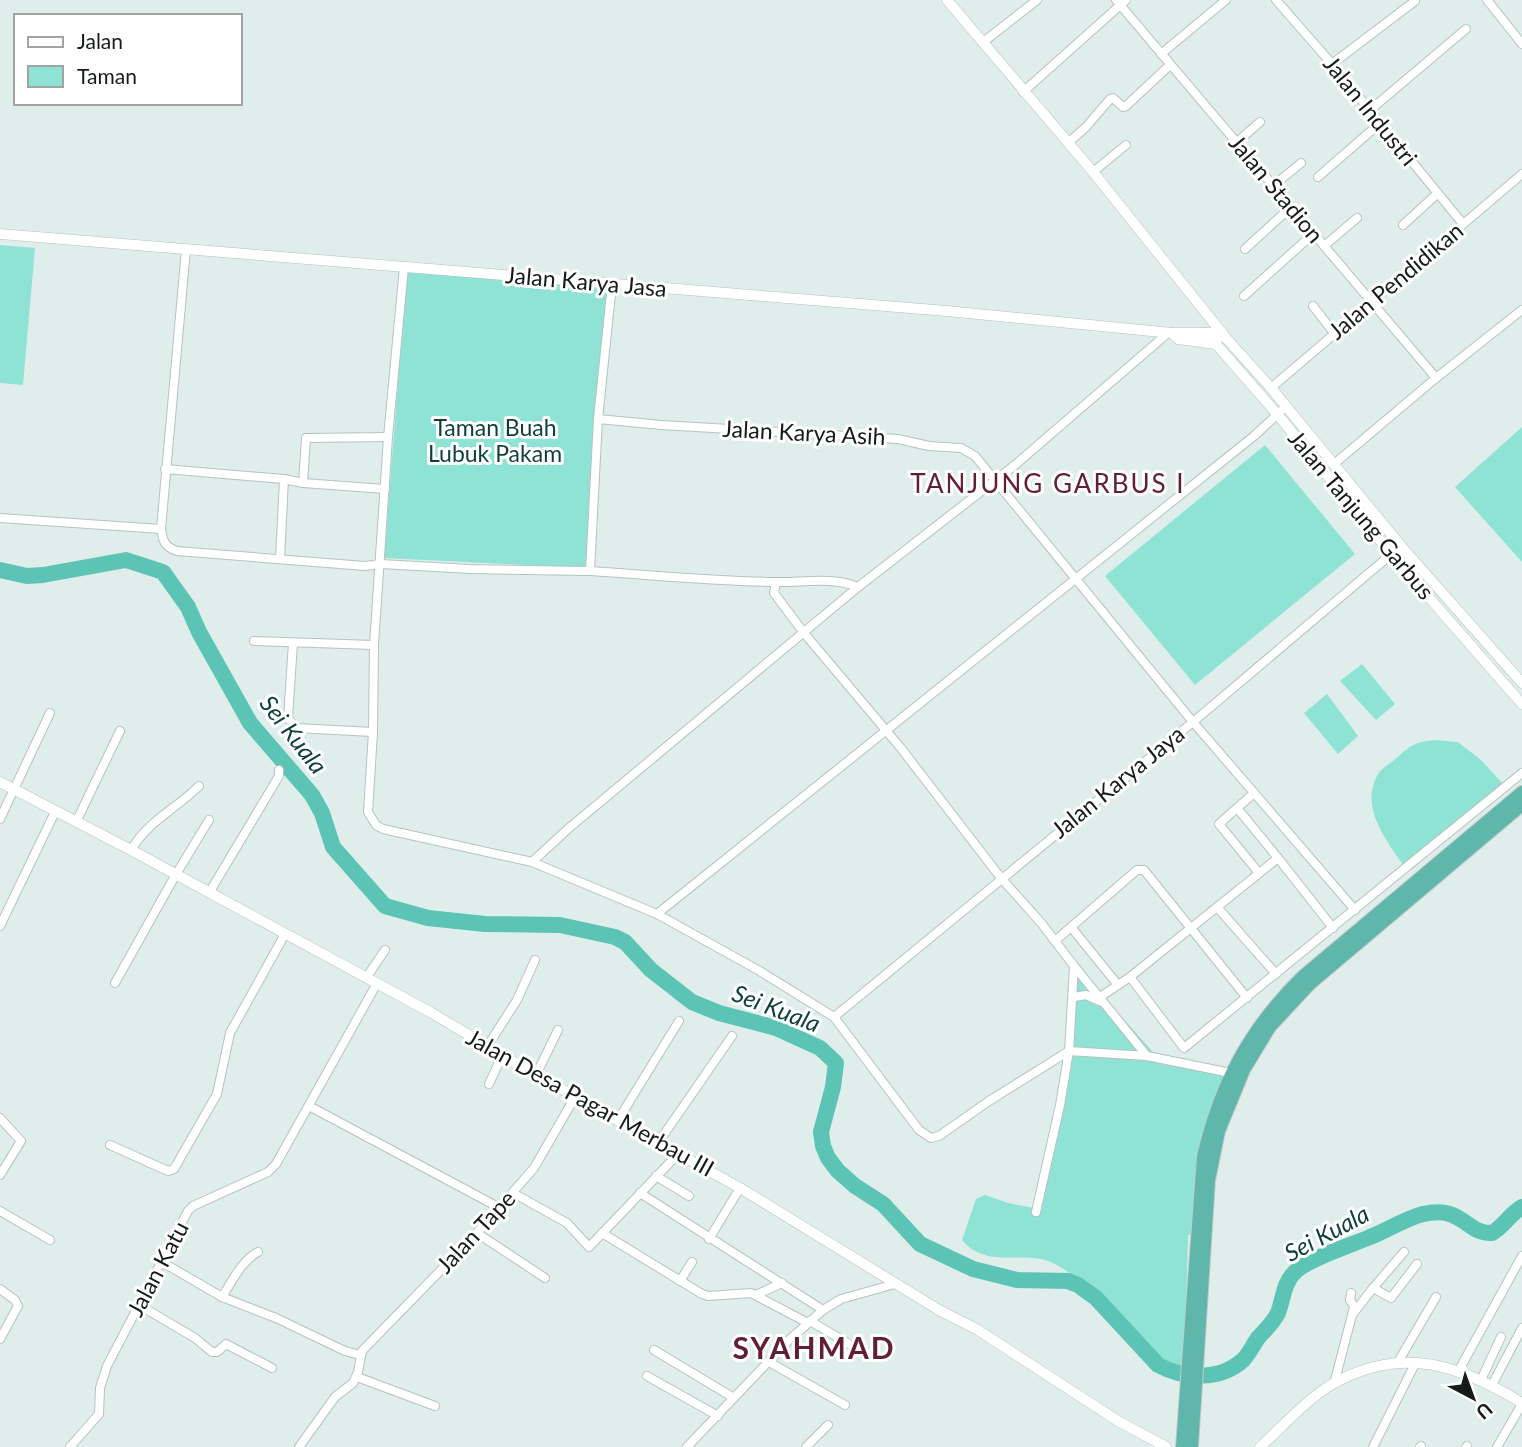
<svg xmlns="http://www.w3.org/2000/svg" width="1522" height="1447" viewBox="0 0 1522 1447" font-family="Lato,sans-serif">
  <rect width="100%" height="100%" fill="#dfeeeb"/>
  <g fill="#8fe3d4">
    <polygon points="0,245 35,248 23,385 0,383"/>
    <polygon points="407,271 608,287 587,568 384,558"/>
    <polygon points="1522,427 1522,562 1455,487"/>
    <polygon points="1265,445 1355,554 1195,685 1105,576"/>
    <polygon points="1362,664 1395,704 1376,720 1340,681"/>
    <polygon points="1327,694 1358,736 1338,754 1304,713"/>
    <path d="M1434 740 1458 742 1481 760 1503 784 1403 865C1386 840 1360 807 1377 776 1380 770 1387 765 1393 761 1409 747 1413 742 1434 740Z"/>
    <path d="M1077 967 1161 1061 1228 1075 1193 1234 1188 1235 1185 1357 1181 1368C1154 1360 1146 1345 1128 1325 1111 1306 1075 1274 1053 1263 1023 1249 987 1270 962 1240L976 1199 985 1195 1008 1203 1039 1209 1070 1054Z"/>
  </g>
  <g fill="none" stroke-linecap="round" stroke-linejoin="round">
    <path stroke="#5cc4b4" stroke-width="16" d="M0 570 27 576 43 575 126 560 163 572 188 607 199 632 250 723 312 795 322 813 333 847 385 906 428 918 485 924 560 925 615 937 625 942 651 970 692 1002 719 1013 776 1028 820 1048 836 1063 833 1087 821 1132 823 1146 828 1158 838 1171 855 1186 883 1204 920 1244 973 1269 1017 1280 1068 1281 1078 1285 1096 1298 1158 1365C1184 1379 1220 1381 1243 1360 1249 1354 1253 1345 1258 1338 1265 1330 1273 1323 1278 1313 1284 1297 1283 1282 1297 1270 1313 1257 1349 1246 1370 1237 1388 1230 1404 1219 1423 1214 1464 1205 1465 1234 1492 1233 1504 1226 1510 1214 1522 1207"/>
    <defs>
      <g id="minor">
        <polyline points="1116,0 1436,378"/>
        <polyline points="1276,0 1332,64 1463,224"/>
        <polyline points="1487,0 1522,44"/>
        <polyline points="982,43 1037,0"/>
        <polyline points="1161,54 1226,0"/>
        <polyline points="1332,64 1415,1"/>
        <polyline points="1023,92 1126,0"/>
        <polyline points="1369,111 1466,29"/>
        <polyline points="1068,143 1086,127 1110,99 1113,98 1123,107 1126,106 1170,65"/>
        <polyline points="1236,143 1260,122"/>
        <polyline points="1093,172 1126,145"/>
        <polyline points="1318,177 1379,124"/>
        <polyline points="1273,186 1301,163"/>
        <polyline points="1403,225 1438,193"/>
        <polyline points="1324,246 1357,218"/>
        <polyline points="1245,249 1291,207"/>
        <polyline points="404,267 388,437 374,645 373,732 368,812 376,825 383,829 532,862 657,914 758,970 834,1017 919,1130 931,1138 939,1136 989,1101 1069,1051 1147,1056 1231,1073"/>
        <polyline points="1244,296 1313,234"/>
        <polyline points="1313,306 1334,333"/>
        <polyline points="1271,388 1522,174"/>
        <polyline points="598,419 661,425 898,439 929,446 961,448 975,456 1193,722 1355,910"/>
        <polyline points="1334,464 1436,378 1522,310"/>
        <polyline points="165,469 284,479 280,559"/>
        <polyline points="284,479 303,483 385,489"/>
        <polyline points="303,483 306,438 388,437"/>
        <path d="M0 518 161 529C163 542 165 547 177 551L365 566 381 564 470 569 590 571 598 419 612 284"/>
        <polyline points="161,529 186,249"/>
        <path d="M590 571C651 575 712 581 773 582 802 583 831 576 858 587"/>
        <polyline points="776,583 774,593 804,633 900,747 1001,878 1042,924 1074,966 1147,1056"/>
        <polyline points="254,641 374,645"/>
        <polyline points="293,643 288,718 296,728 373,732"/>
        <polyline points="1237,808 1254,793"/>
        <polyline points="0,819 50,713"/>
        <polyline points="76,822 120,731"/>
        <path d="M131 850C149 820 176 809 199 786"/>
        <polyline points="1278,858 1333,928"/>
        <polyline points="532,862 569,828 858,587 1015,465 1168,333"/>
        <polyline points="209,893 279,776 279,770"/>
        <polyline points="1217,907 1276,974"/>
        <polyline points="657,914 1254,436 1281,411"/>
        <polyline points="0,926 55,812"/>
        <polyline points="1071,927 1118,985"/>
        <polyline points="1056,940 1137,870 1144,870 1247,998"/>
        <polyline points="1130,977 1184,1048 1522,773"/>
        <polyline points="366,978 385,950"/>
        <polyline points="115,983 175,876 209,820"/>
        <polyline points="1074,997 1086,995 1102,1002"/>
        <polyline points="1100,997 1130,977 1278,858 1237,808 1219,824 1259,873"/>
        <polyline points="834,1017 1193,722 1401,546"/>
        <polyline points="487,1047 517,1000 535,960"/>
        <polyline points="536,1075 558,1030"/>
        <polyline points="489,1084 502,1056"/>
        <polyline points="309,1106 500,1208"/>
        <polyline points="0,1118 21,1141 0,1175"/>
        <polyline points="618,1120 679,1021"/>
        <polyline points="658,1143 732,1036"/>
        <polyline points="110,1145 168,1171 174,1169 217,1094 230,1033 285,934"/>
        <polyline points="656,1176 689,1196"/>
        <polyline points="513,1193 567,1223 589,1247 679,1153"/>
        <polyline points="640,1193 823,1310"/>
        <polyline points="0,1211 50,1240"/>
        <polyline points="1036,1212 1060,1105 1069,1051 1074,966"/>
        <polyline points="477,1233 545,1278"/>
        <polyline points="602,1233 702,1294 708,1296 751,1293 808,1323"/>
        <polyline points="709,1239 740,1188"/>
        <polyline points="162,1262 222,1297 276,1318 345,1351 360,1355"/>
        <polyline points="680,1281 692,1262"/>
        <polyline points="1373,1288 1404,1252"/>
        <polyline points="0,1289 15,1300 18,1306 0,1339"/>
        <polyline points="756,1295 782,1283"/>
        <path d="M222 1297C232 1282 241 1261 258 1252"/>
        <polyline points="139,1305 195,1338 212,1352 217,1352 226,1344 272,1368"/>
        <polyline points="1352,1315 1373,1288 1391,1298 1417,1264"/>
        <polyline points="810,1321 856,1348"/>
        <polyline points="654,1350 734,1398"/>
        <polyline points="769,1362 845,1405"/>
        <polyline points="1398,1362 1436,1297"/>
        <polyline points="1459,1370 1522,1256"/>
        <polyline points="647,1376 718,1416"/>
        <polyline points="357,1377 435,1406"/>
        <polyline points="1481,1380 1501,1337"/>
        <polyline points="1334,1384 1352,1315 1354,1306 1350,1300 1351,1293"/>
        <polyline points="1492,1385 1522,1328"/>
        <polyline points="70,1447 99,1414 100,1388 107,1366 188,1211 193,1206 268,1172 276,1164 376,985"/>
        <polyline points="299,1447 335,1397 353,1383 358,1372 362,1351 477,1233 534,1168 575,1097"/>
        <polyline points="687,1447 788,1341 823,1310 841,1299 895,1284"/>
        <polyline points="806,1447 828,1425"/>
        <polyline points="1373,1447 1416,1362"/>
        <polyline points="1420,1447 1421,1446"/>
        <polyline points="1466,1447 1467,1446"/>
        <polyline points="1497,1447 1522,1404"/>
      </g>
      <g id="tertiary">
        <polyline points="947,0 1093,172 1226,338 1271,388 1401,546 1522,683"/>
        <polyline points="0,234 947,311 1172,333 1213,333 1226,338"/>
        <polyline points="1213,332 1216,344 1278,415 1392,555 1522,704"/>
        <polyline points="1172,333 1178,339 1216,344"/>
        <polyline points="0,782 131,850 430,1012 536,1075 740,1188 939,1310 978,1330 1118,1421 1166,1447"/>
        <path d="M1260 1447C1283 1426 1307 1399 1334 1383 1403 1345 1460 1365 1522 1403"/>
      </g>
      <g id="trunk">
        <path d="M1182 1447 1203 1157C1220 1084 1249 1029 1303 976L1522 792"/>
        <polyline points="1192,1447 1209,1180 1219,1131 1244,1070 1270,1027 1310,984 1522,805"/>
      </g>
    </defs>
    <use href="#minor" stroke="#b5c3c0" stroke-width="10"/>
    <use href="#tertiary" stroke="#b5c3c0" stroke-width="11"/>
    <use href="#trunk" stroke="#c7c8c8" stroke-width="14"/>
    <use href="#minor" stroke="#fff" stroke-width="8"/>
    <use href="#tertiary" stroke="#fff" stroke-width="10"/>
    <use href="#trunk" stroke="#5eb7aa" stroke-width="12"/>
  </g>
  <g text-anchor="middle" stroke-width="6" stroke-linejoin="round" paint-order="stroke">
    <g font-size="23" fill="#161b1a" stroke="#fff">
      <text transform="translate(1370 111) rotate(51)" y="8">Jalan Industri</text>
      <text transform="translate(1276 189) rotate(50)" y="8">Jalan Stadion</text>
      <text transform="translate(1396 281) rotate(-40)" y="8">Jalan Pendidikan</text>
      <text transform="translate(586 282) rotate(5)" y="8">Jalan Karya Jasa</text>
      <text transform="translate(804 433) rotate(3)" y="8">Jalan Karya Asih</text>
      <text transform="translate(1361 515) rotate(50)" y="8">Jalan Tanjung Garbus</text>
      <text transform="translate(1118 782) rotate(-39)" y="8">Jalan Karya Jaya</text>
      <text transform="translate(590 1103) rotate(29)" y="8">Jalan Desa Pagar Merbau III</text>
      <text transform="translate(476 1232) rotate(-47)" y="8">Jalan Tape</text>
      <text transform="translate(158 1269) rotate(-62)" y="8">Jalan Katu</text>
    </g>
    <g font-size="23" fill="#0f3f39" stroke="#fff">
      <text x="495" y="436">Taman Buah<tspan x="495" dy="26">Lubuk Pakam</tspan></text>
    </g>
    <g font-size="24" font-style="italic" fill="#0f4039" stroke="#fff">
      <text transform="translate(293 735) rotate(52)" y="8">Sei Kuala</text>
      <text transform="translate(776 1009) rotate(21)" y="8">Sei Kuala</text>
      <text transform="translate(1327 1234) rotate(-28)" y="8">Sei Kuala</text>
    </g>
    <g font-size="26" letter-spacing="2" fill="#611e36" stroke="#fff">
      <text x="1048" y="493">TANJUNG GARBUS I</text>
    </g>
    <g font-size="30" font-weight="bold" letter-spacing="2" fill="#611e36" stroke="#fff">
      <text x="814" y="1359">SYAHMAD</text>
    </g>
  </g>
  <rect x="14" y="14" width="228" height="91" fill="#ffffff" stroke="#a2a4a3" stroke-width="2"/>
  <rect x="28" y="37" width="35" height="10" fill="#ffffff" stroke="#a2a4a3" stroke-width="2"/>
  <text x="77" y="49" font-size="21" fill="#161b1a">Jalan</text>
  <rect x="28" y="66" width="35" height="21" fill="#8fe3d4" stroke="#a2a4a3" stroke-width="2"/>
  <text x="77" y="84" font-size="21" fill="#161b1a">Taman</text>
  <g transform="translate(1473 1398) rotate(139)" stroke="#ffffff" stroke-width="5" paint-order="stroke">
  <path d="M0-5L12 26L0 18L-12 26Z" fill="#161b1a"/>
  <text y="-10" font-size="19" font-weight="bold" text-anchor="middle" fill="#161b1a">U</text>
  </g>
</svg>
